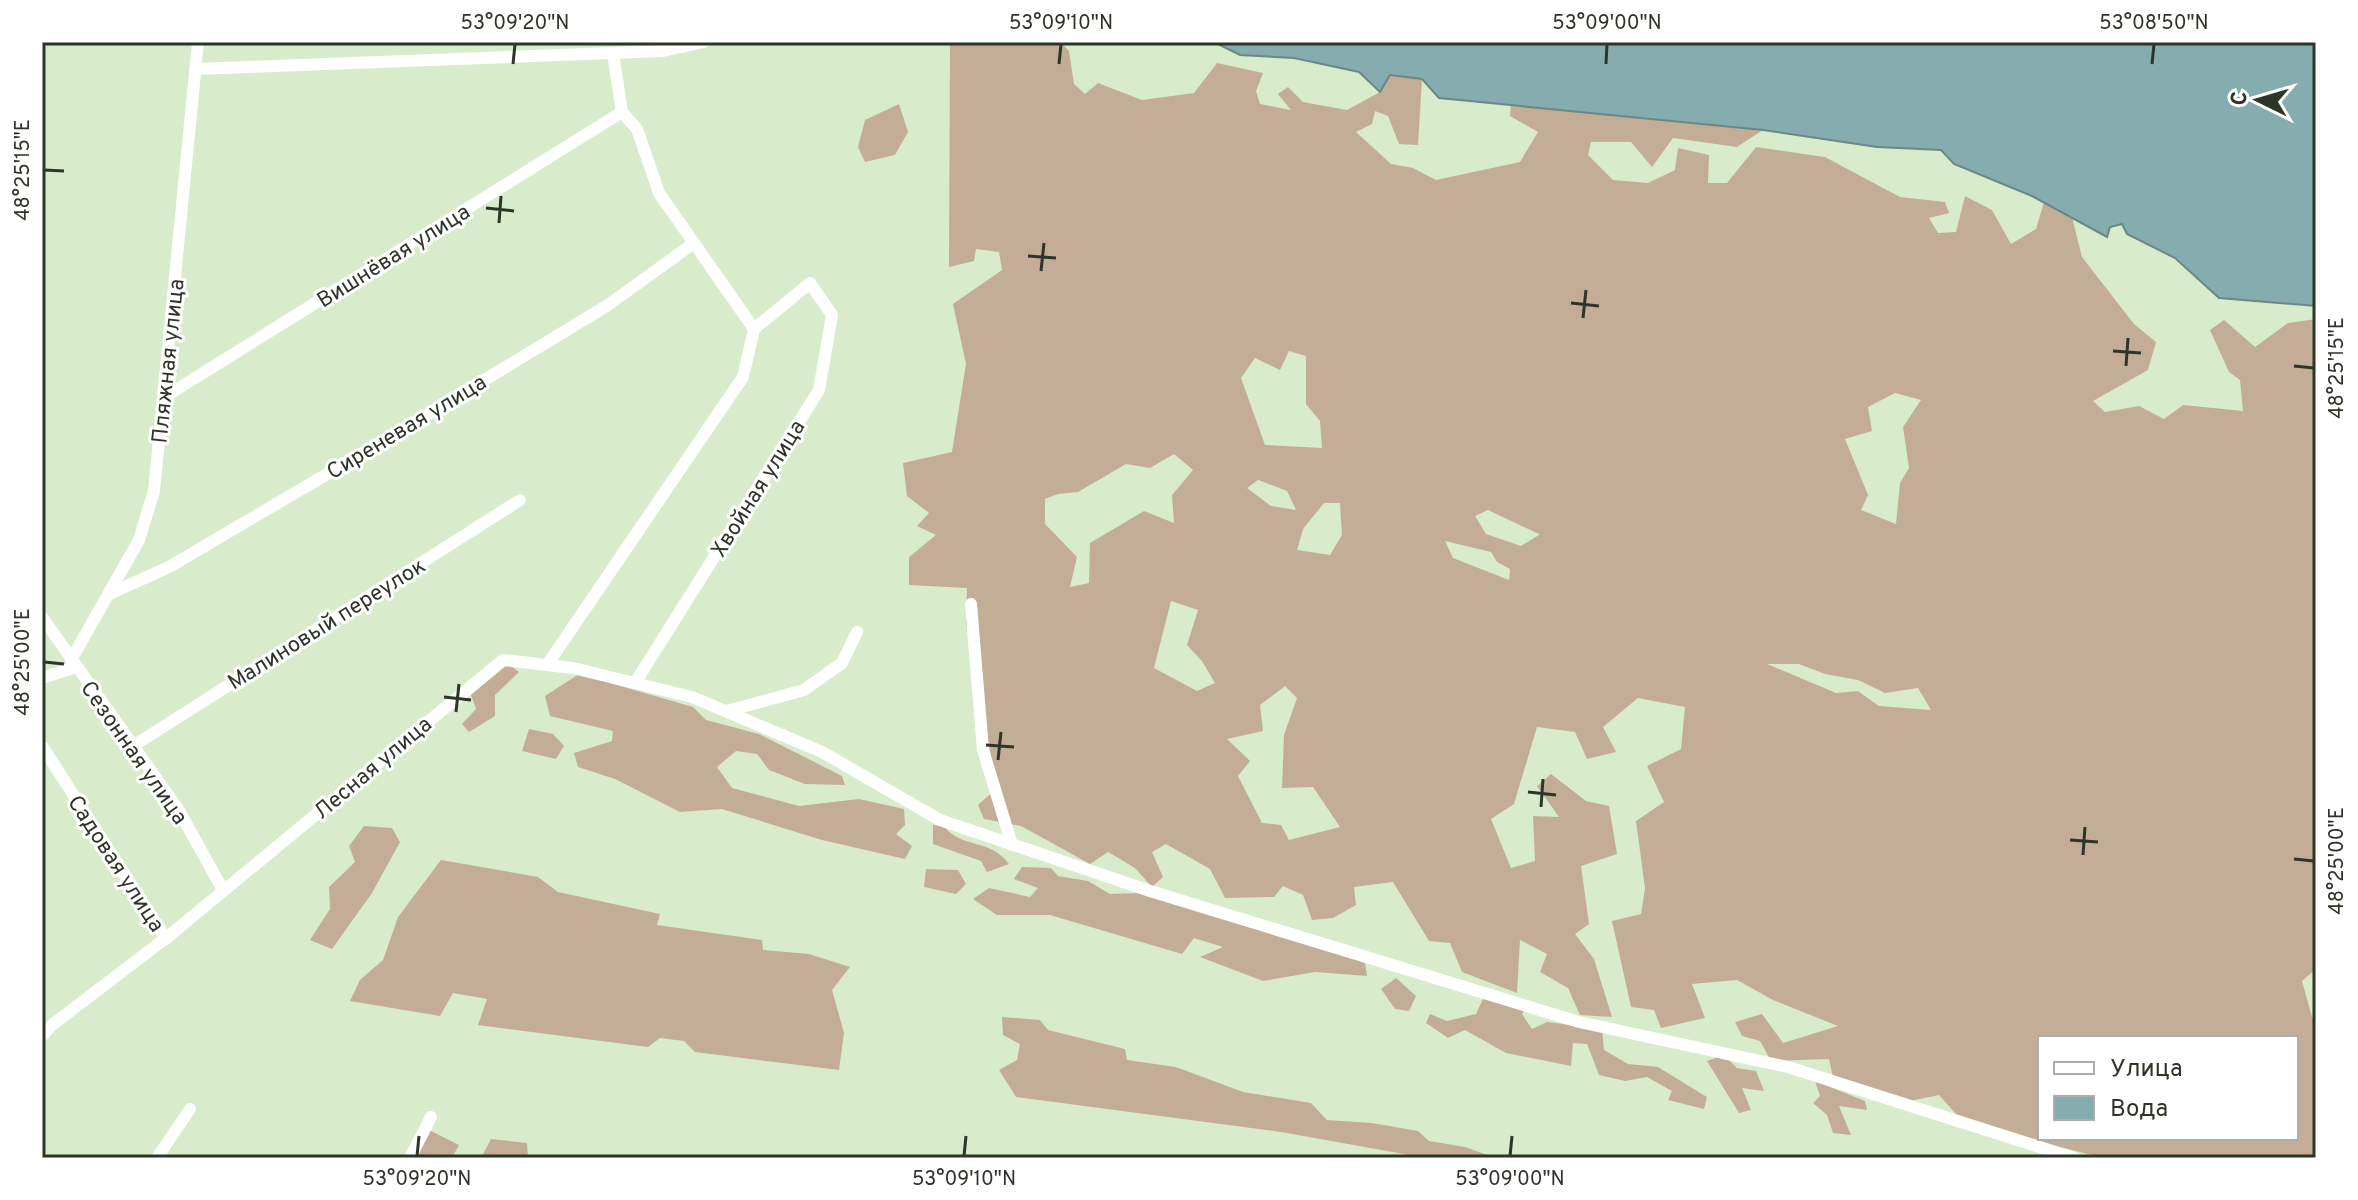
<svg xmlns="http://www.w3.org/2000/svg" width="2358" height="1200" viewBox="0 0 2358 1200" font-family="Overpass,sans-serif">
  <rect width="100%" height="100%" fill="#d8eccc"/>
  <g fill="#c4ad96" fill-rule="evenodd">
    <path d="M950 42H1060L1069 51 1074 84 1085 94 1098 83 1142 100 1194 93 1217 63 1263 73 1256 91 1260 104 1291 110 1278 94 1288 87 1303 102 1347 110 1380 92 1389 75 1422 79 1418 145 1399 144 1388 116 1375 111 1372 124 1356 132 1391 164 1413 168 1436 180 1520 162 1538 132 1510 116 1511 105 1763 130 1737 147 1673 138 1652 167 1631 142H1591L1588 155 1613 180 1648 183 1675 170 1678 148 1709 155 1708 183H1727L1756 147 1825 157 1900 197 1945 202 1949 213 1929 218 1938 233 1956 232 1965 196 1992 210 2011 244 2036 229 2044 202 2072 217 2082 257 2134 324 2156 342 2148 370 2093 401 2105 412 2139 406 2164 419 2183 405 2243 411 2240 380 2229 372 2210 330 2224 320 2255 347 2288 323 2316 319V969L2302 981 2312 1017 2316 1022V1158H2104L1964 1123 1939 1095 1905 1102 1834 1082 1829 1059 1771 1061 1760 1041 1742 1036 1735 1022 1762 1014 1783 1043 1838 1026 1773 1000 1737 980 1692 984 1705 1018 1661 1028 1654 1010 1631 1007 1612 921 1641 914 1645 888 1636 821 1664 802 1647 766 1681 749 1685 707 1638 698 1603 727 1616 752 1587 759 1575 732 1537 727 1514 804 1491 819 1511 868 1535 861 1533 816 1559 817 1537 786 1551 774 1586 801 1609 806 1617 854 1581 866 1589 924 1575 934 1594 959 1612 1017 1580 1015 1568 988 1540 972 1547 954 1520 940 1517 993 1462 972 1450 943 1429 941 1393 882 1354 887 1356 905 1333 918 1312 920 1303 895 1283 886 1274 897 1225 898 1210 869 1166 844 1152 852 1163 877 1152 887 1135 868 1108 852 1090 864 1021 826 984 819 978 805 997 788 966 623 967 588 909 585V557L936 535 917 526 929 513 907 496 903 463 952 452 966 364 953 304 1002 270 999 252 976 249 974 261 949 267ZM1289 351 1306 356V404L1320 421 1322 448 1265 445 1241 378 1255 358 1280 370ZM1895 393 1921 400 1903 427 1909 468 1900 483 1896 524 1861 510 1868 495 1845 439 1872 431 1868 407ZM1174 454 1193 470 1172 495 1174 523 1144 511 1090 543 1089 583 1070 587 1077 557 1045 524V499L1058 494 1078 492 1126 464 1150 468ZM1258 480 1287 491 1296 510 1271 506 1247 488ZM1324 503H1340L1342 535 1330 555 1297 550 1303 529ZM1488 510 1539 534V535L1521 546 1486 534 1475 516ZM1445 541 1491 552 1497 562 1510 569 1509 580 1453 558ZM1171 601 1198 610 1187 645 1202 661 1215 683 1197 691 1154 668ZM1767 664H1799L1825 674 1858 680 1885 693 1918 688 1931 710 1879 706 1858 691 1836 693ZM1285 686 1297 698 1284 735 1282 788 1313 787 1340 827 1289 840 1281 825 1262 823 1238 776 1250 761 1227 739 1263 731 1260 705ZM2040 1038H2296V1138H2040Z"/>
    <polygon points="899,104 908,132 895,155 865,162 858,147 865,120"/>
    <polygon points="508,664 519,672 495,695 495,716 469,732 462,724 476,709 471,695"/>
    <polygon points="579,674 693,707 706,720 759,734 842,776 845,785 805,784 769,770 757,754 736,751 717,767 732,788 799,806 859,799 904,809 905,825 896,834 912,846 905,859 822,840 722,809 680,812 615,779 578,767 574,753 612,741 613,731 550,716 545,696"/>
    <polygon points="529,729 553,734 564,746 556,759 522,751"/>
    <path d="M933 825 944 826C961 849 990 838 1009 864L987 872 981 861 933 844Z"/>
    <polygon points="364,826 392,828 400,842 372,893 332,949 310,940 330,909 329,887 355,862 349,846"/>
    <polygon points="441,860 538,877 558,892 660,914 657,925 762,940 763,950 809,954 850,967 832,990 844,1033 839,1070 695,1052 684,1041 660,1038 648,1047 478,1025 487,999 453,993 440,1016 350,1001 360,980 383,960 398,917"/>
    <polygon points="1022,867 1051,868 1058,876 1088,881 1110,894 1138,893 1365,962 1367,976 1315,972 1263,981 1200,957 1223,947 1194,938 1182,954 1050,915 997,915 973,899 989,888 1030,897 1038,888 1014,879"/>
    <polygon points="926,869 958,870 966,884 956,894 924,887"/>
    <polygon points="1396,978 1416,996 1409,1011 1395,1009 1381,989"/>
    <polygon points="1483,999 1528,1004 1522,1014 1532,1029 1547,1022 1602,1029 1604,1050 1628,1064 1658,1067 1707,1097 1704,1109 1668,1100 1672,1091 1647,1077 1625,1081 1599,1075 1587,1044 1573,1043 1571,1066 1506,1053 1465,1030 1448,1038 1426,1023 1430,1014 1447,1021 1476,1014"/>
    <polygon points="1002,1017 1040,1020 1048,1030 1125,1049 1127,1060 1176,1067 1243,1092 1311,1103 1327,1120 1372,1123 1418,1131 1429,1141 1465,1147 1496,1158 1426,1158 1281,1132 1016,1097 999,1070 1017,1060 1020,1044 1003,1035"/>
    <polygon points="1724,1055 1737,1068 1756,1071 1764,1091 1742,1088 1751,1110 1739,1113 1707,1061"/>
    <polygon points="1815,1081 1865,1101 1867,1110 1839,1106 1851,1135 1833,1133 1827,1115 1813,1103 1820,1096"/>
    <polygon points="427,1129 459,1145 452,1158 404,1158"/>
    <polygon points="491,1139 527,1143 528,1158 481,1158"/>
  </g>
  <polygon fill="#85acae" stroke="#6b8886" stroke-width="2" points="1214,42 2316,42 2316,306 2219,298 2175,258 2127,234 2122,224 2110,227 2107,237 2032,196 1954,164 1941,150 1877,147 1763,130 1439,98 1422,79 1390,75 1380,92 1359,72 1294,58 1240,55"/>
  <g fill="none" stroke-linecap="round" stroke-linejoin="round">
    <g stroke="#fff" stroke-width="12">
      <polyline points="613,53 622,112 637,129 659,193 754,329"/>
      <polyline points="196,69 663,51 704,42"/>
      <polyline points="163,398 622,112"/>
      <polyline points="109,594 169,567 402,430 608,305 694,243"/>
      <polyline points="971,604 983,750 1012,845"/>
      <polyline points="42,617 178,809 223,890"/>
      <polyline points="71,660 139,540 154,491 198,42"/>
      <polyline points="547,665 743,377 754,329 810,283 832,315 819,390 635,683"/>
      <polyline points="42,678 76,667"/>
      <polyline points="727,711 804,690 842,663 857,632"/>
      <polyline points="42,746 166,939"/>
      <polyline points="133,746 520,500"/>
      <polyline points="42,1036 52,1025 170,935 503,660 573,668 692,697 822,752 940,820 1150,891 1579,1022 1788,1067 2074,1158"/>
      <polyline points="157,1158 190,1109"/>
      <polyline points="410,1158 431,1117"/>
    </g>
  </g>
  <path fill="none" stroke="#2d3528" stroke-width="3" d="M513 64 515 44M1059 64 1061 44M1606 64 1607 44M2152 64 2154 44M44 170 64 171M486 208 514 211M499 223 501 196M1028 256 1056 258M1041 271 1044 243M1571 303 1599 306M1583 318 1586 290M2113 351 2141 353M2126 366 2128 338M2294 366 2314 368M44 662 64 664M444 697 471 700M456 712 459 684M986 745 1014 747M998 760 1001 732M1528 792 1556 795M1541 807 1543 779M2070 840 2098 842M2083 855 2085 827M2294 859 2314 861M417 1156 419 1136M964 1156 966 1136M1510 1156 1512 1136"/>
  <g text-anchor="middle" stroke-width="6" stroke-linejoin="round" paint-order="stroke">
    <g font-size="22" fill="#2d3528" stroke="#fff">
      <text transform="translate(393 255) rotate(-32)" y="8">Вишнёвая улица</text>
      <text transform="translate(167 361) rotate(-84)" y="8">Пляжная улица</text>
      <text transform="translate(406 426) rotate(-31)" y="8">Сиреневая улица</text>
      <text transform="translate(757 488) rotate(-58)" y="8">Хвойная улица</text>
      <text transform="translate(326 623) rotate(-32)" y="8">Малиновый переулок</text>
      <text transform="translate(135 752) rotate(55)" y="8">Сезонная улица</text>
      <text transform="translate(372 767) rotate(-40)" y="8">Лесная улица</text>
      <text transform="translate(117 863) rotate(57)" y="8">Садовая улица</text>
    </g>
  </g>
  <rect width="2358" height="1200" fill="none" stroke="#ffffff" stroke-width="88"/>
  <rect x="2038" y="1036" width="260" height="104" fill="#ffffff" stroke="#abaea9" stroke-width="2"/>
  <rect x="2054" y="1062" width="40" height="12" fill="#ffffff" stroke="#abaea9" stroke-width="2"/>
  <text x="2110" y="1076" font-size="24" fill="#2d3528">Улица</text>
  <rect x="2054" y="1096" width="40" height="24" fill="#85acae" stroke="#abaea9" stroke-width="2"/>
  <text x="2110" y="1116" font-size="24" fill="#2d3528">Вода</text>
  <g transform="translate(2258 100) rotate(275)" stroke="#ffffff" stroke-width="6" paint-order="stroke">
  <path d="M0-6L14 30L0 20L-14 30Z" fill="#2d3528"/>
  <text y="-12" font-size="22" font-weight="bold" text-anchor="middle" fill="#2d3528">С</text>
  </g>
  <rect x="44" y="44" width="2270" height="1112" fill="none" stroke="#2d3528" stroke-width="3"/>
  <g font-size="20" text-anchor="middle" fill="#2d3528">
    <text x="515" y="29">53°09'20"N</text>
    <text x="1061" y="29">53°09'10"N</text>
    <text x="1607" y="29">53°09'00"N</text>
    <text x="2154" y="29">53°08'50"N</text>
    <text transform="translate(22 170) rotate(-90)" y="7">48°25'15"E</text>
    <text transform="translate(2336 368) rotate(-90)" y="7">48°25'15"E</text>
    <text transform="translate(22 662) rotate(-90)" y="7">48°25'00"E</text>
    <text transform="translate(2336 861) rotate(-90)" y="7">48°25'00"E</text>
    <text x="417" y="1185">53°09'20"N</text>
    <text x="964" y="1185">53°09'10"N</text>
    <text x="1510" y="1185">53°09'00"N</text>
  </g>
</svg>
